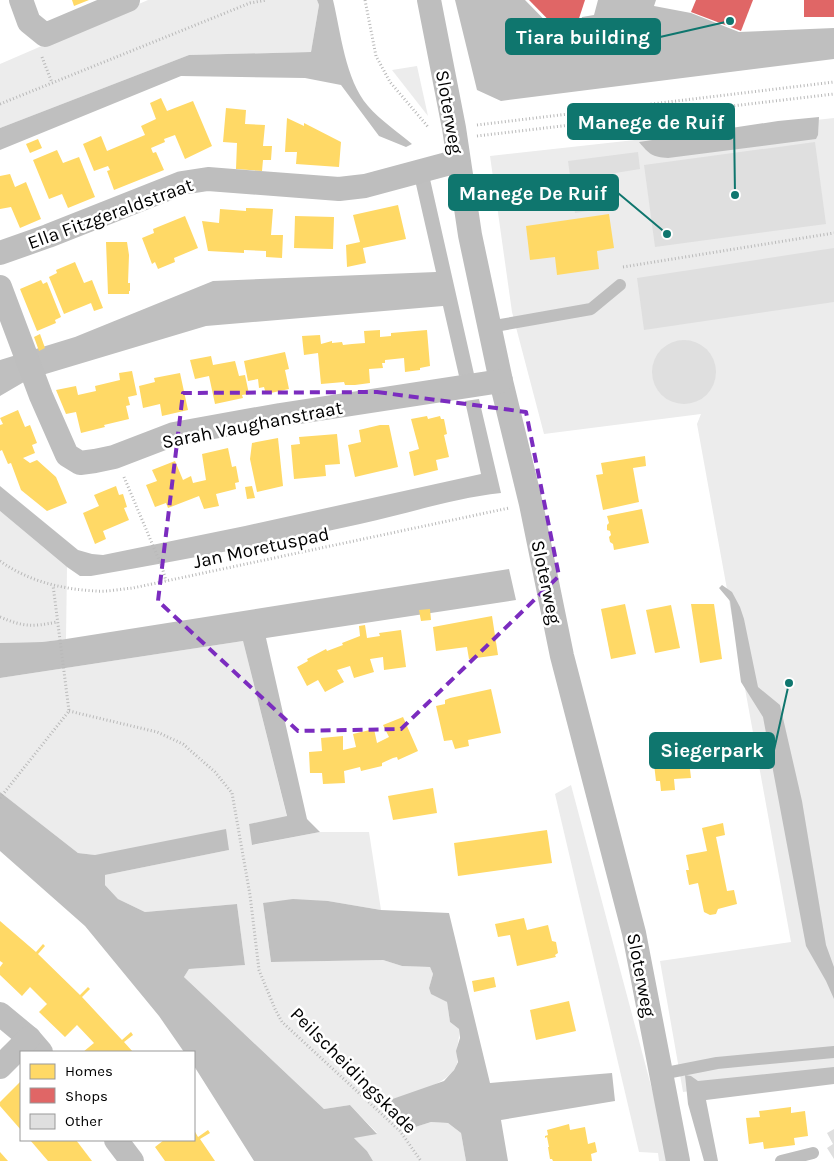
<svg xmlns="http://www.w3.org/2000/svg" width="834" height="1161" viewBox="0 0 834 1161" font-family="Karla,sans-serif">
  <rect width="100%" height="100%" fill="#fff"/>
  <g fill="#ececec">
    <polygon points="148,0 317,0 319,5 311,52 189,55 0,128 0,64"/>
    <polygon points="417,66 428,116 392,70"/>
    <polygon points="834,118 834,1071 683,1092 660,961 791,942 697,424 701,414 544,434 512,312 490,156"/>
    <polygon points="0,511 67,567 66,639 42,642 0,643"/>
    <path d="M243 641 287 817 249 824 253 845 320 832H369L381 910 328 901 263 903 271 962 383 960 402 966 430 967 433 974 429 988 447 1002 450 1022 459 1029C460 1038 457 1044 457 1052 457 1056 458 1060 457 1063 451 1087 402 1094 381 1104L406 1130 431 1122 448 1123 461 1133 466 1161H373L367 1151 353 1137 377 1133 350 1105 324 1109 184 977 189 969 245 965 237 904 145 912 118 899 105 885V875L229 850 95 855 78 853 0 792V678Z"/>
    <polygon points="571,785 671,1161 659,1161 658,1153 639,1152 555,794"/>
  </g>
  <g fill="#bfbfbf">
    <path d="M317 0H333C341 33 345 79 368 106 380 120 398 132 412 144L406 147 379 136 341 85 305 78 181 76 0 150V128L189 55 311 52 319 5Z"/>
    <polygon points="455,0 525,0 571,47 582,17 594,15 598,0 656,0 654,6 691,13 739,32 834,28 834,59 501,101 477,90"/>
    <path d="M819 117 818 135 816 139 668 158C652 157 649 154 639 142L778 121Z"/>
    <polygon points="430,179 474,374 459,376 443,306 206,326 29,379 0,396 0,360 75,337 213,281 436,272 415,180"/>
    <path d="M479 399 501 493C453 498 407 514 360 524 271 544 181 560 91 576H80L67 567 0 511V486L78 550 92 554 103 555 245 526 481 474 465 401Z"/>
    <polygon points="509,569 516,600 266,638 307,819 320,832 252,845 249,824 287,816 243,641 0,678 0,643 42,642 66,639"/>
    <polygon points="722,585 732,592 740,607 744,619 758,687 780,705 802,801 826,945 834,967 834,999 826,981 806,946 763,717 741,682 730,601 719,588"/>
    <polygon points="0,792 78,853 95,855 226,829 229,850 105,875 105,885 118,899 145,912 237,904 245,965 189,969 184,977 324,1109 350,1105 377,1134 354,1138 367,1151 373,1161 254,1161 194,1066 194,1052 184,1052 159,1016 85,926 0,851"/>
    <polygon points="293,899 328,901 381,910 449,913 490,1083 612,1073 615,1101 501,1120 508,1161 466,1161 461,1133 448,1123 431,1122 406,1130 381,1103 444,1081 454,1070 458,1062 456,1051 460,1038 459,1029 450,1022 447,1002 431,994 429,988 433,974 430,967 402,966 383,960 271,962 263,903"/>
    <polygon points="834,1067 834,1084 706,1100 718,1161 704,1161 688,1104 685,1075 691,1076 698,1081"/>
  </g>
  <g fill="#ffd966">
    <polygon points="72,0 89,0 74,6"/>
    <polygon points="161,98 167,111 193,101 212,146 185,159 175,135 164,139 165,142 151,148 153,153 156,152 164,170 114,190 107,171 110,170 108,166 94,171 83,144 101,136 107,151 145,135 141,126 156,119 150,103"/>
    <polygon points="226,108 246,110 245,124 265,125 263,146 272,146 271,160 263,160 262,171 236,169 237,143 223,142"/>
    <polygon points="287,118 304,126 304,123 341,142 339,167 296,164 297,152 285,152"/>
    <polygon points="38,139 42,148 30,153 26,144"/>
    <polygon points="57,150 63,163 79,157 95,197 68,208 62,194 49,199 33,160"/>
    <polygon points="10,174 15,187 26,182 41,219 20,228 11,207 0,209 0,176"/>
    <polygon points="398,205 406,239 363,248 366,263 347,267 346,245 360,242 353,215"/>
    <polygon points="246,208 273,209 271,235 283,235 282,258 266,257 266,251 244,250 244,253 208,251 202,221 219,223 220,209 246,211"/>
    <polygon points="609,214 614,248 597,251 599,269 557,275 555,257 530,260 526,226"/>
    <polygon points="185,216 198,248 174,258 175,262 158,269 155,262 152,264 142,238 154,233 153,229"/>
    <polygon points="295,216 334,217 333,249 294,248"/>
    <polygon points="106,242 127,242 129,255 128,283 130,283 130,291 129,291 129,294 108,294"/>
    <polygon points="75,262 84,283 92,280 103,308 94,311 91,303 64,314 49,277 57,273 56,270"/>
    <polygon points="41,280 43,284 47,282 61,317 55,320 56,323 37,331 20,289"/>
    <polygon points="380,330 380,337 391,336 391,333 427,330 430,366 420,368 420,370 405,372 404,358 385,360 385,363 382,363 383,368 369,369 370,383 355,385 345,385 344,382 321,384 318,353 304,355 302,336 320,335 321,344 332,341 332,343 342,342 343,345 352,344 365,343 364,331"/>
    <polygon points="40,334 45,348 39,351 34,337"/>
    <polygon points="285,352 289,369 285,370 289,389 266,394 264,387 259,388 258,379 248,381 244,361"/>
    <polygon points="211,356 213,365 235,361 239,376 245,375 249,394 242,395 243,398 215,404 209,376 195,379 190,360"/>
    <polygon points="132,371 137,395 128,397 130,405 126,406 129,419 104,425 105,427 81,433 76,412 66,414 56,390 76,386 78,395 96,391 95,386 120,380 119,373"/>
    <polygon points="180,373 188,410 162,416 160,404 143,408 139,386 155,382 154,378"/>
    <polygon points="18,410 25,427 30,425 37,443 32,445 35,453 23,458 30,463 37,460 56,477 67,503 47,511 21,490 11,463 8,464 2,450 0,451 0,425 3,424 0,418"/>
    <polygon points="427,416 428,419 440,416 441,419 444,419 447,434 444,435 449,457 436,460 438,470 414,476 409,452 419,449 411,419"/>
    <polygon points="380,425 389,425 398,467 355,477 348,445 361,442 359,430"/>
    <polygon points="337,434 340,464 325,465 326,476 294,479 291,445 300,444 299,437"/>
    <polygon points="278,438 283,486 257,492 250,459 252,443"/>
    <polygon points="228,448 232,467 236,466 239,482 235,483 236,489 216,494 219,506 204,509 199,496 168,508 166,503 155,507 146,485 157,481 152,470 175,461 183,480 191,476 193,483 206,480 202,454"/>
    <polygon points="645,456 646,466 633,468 639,502 603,510 596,475 603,474 601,463"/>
    <polygon points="116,486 119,495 123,494 127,507 124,508 129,520 103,531 106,539 95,544 83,513 99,506 94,495"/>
    <polygon points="252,486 255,498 247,499 245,487"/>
    <polygon points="642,509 649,543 614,550 613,544 610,542 609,537 611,535 610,531 607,530 607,525 609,523 607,516"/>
    <polygon points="625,604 636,654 611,659 601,609"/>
    <polygon points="691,604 714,604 722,659 700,663"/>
    <polygon points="671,605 680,648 655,653 646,610"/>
    <polygon points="430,609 431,620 421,621 419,610"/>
    <polygon points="492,616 498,655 469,659 467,647 436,651 433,627"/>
    <polygon points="365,625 367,638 380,636 379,633 401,630 406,667 384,670 383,657 370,659 374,672 354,678 350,666 337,670 344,682 325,692 318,680 307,686 297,667 308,661 307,659 326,649 327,651 343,645 342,643 360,636 359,626"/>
    <polygon points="491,689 501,733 468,740 469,746 455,749 452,740 444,741 436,706 445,704 445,700 450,698"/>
    <polygon points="403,717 418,751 398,760 397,757 393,758 382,763 382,766 361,771 360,767 344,771 345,783 323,784 322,773 310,773 309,752 322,751 321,738 343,736 343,750 356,747 353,734 374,729 377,743 389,737 383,725"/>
    <polygon points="686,734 691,778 674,779 675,790 661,791 660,781 656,781 651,738"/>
    <polygon points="433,788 437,813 393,820 388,796"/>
    <polygon points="723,823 725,835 716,837 727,891 734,890 737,904 718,909 716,914 710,915 704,912 698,883 689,885 686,870 689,870 686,855 707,851 702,828"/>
    <polygon points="547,830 552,863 458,876 454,843"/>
    <polygon points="524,918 527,930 548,925 552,941 556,942 558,953 555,955 556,957 517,966 510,935 498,937 495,924"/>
    <polygon points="0,921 36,952 43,944 45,946 38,954 80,995 88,987 90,989 82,997 122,1040 131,1032 133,1035 124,1042 133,1052 83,1052 94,1043 77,1025 65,1037 39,1012 47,1004 30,987 22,996 0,975 0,967 3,963 0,961"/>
    <polygon points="494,977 496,987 474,992 472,981"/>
    <polygon points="569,1001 576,1031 536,1040 530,1010"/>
    <polygon points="21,1081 21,1130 0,1106 0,1102"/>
    <polygon points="791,1107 791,1113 805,1111 808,1136 794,1138 795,1145 780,1147 764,1149 763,1142 749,1144 746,1118 760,1117 759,1111"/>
    <polygon points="569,1124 570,1130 585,1127 588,1144 595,1142 597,1152 591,1154 592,1161 553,1161 552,1159 550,1159 548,1147 549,1147 547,1137 545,1138 545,1136 548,1135 547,1130"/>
    <polygon points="194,1130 198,1137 208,1130 210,1133 200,1139 215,1161 165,1161 155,1147 164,1140 194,1140"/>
    <polygon points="30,1140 76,1140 92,1161 48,1161"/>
    <polygon points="0,1152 8,1161 0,1161"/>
  </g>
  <g fill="#e06666">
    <polygon points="529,0 585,0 571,43"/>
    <polygon points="696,0 753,0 741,31 691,12"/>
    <rect x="804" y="0" width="30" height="17"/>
  </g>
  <g fill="#dfdfdf">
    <polygon points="815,142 826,224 655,247 644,165"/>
    <polygon points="638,152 640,169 603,175 608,208 575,213 568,161"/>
    <polygon points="834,248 834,302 644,330 637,278"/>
    <circle cx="684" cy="372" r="32"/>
    <polygon points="834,1129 834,1159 827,1148 833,1144 827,1133"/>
  </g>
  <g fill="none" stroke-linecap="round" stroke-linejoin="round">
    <g stroke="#b9b9b9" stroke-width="3" stroke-dasharray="1 2.5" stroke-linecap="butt">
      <polyline points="365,0 376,56 390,82 429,128"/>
      <polyline points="42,57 52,83"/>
      <polyline points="0,104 250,3 267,0"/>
      <polyline points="477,125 834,82"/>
      <polyline points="477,136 834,94"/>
      <polyline points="623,267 834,233"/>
      <polyline points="124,477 162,567 166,581"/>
      <path d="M0 561C28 581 61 589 95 591 107 592 121 589 133 588L509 508"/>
      <path d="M0 617C24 627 32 627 57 622"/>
      <polyline points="69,711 157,732 183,744 215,772 232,793 250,895 259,970 275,1009 282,1022 400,1131 421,1161"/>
      <polyline points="0,798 69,711 53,585"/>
    </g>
    <g stroke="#bebebe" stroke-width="12">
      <polyline points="489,327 591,309 620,285"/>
      <polyline points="661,1074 717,1063 834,1052"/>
      <polyline points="781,1161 813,1153"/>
    </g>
    <g stroke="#bebebe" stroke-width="24">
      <polyline points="21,0 29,22 45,35 128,0"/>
      <polyline points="429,0 454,128 470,235 501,381 531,504 562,656 634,933 678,1161"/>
      <polyline points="0,253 48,236 182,183 208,179 339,189 365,186 458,161"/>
      <polyline points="0,287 41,396 67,455 80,463 95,461 114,457 174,434 280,415 501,381"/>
      <polyline points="0,1014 29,1038 41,1052"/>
      <polyline points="0,1067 29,1038"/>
      <polyline points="116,1140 132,1161"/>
    </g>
  </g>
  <path fill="none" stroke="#7b2cbf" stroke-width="4" stroke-dasharray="10 6" stroke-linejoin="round" d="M377 392 526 412 559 576 401 729 298 731 158 601 183 393Z"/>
  <g text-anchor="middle" stroke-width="5" stroke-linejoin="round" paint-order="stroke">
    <g font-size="19" fill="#000" stroke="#fff">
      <text transform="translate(450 112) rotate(80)" y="7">Sloterweg</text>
      <text transform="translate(110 213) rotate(-20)" y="7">Ella Fitzgeraldstraat</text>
      <text transform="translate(252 424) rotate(-11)" y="7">Sarah Vaughanstraat</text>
      <text transform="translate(261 547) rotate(-12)" y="7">Jan Moretuspad</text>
      <text transform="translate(547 582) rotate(78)" y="7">Sloterweg</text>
      <text transform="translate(642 975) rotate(79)" y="7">Sloterweg</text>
      <text transform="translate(354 1070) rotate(45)" y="7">Peilscheidingskade</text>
    </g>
  </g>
  <path fill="none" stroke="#0f766e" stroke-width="2" d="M730 21L660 37M735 195L734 122M667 234L618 193M789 683L774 750"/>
  <g fill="#0f766e" stroke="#fff" stroke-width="2">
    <circle cx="730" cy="21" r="5"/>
    <circle cx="735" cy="195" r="5"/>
    <circle cx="667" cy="234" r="5"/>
    <circle cx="789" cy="683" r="5"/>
  </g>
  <g fill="#0f766e" stroke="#0f766e" stroke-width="2">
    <rect x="506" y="19" width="154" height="35" rx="5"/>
    <rect x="568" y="104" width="166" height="35" rx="5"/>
    <rect x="449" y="175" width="169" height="35" rx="5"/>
    <rect x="650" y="733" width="124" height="35" rx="5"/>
  </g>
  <g font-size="20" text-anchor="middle" font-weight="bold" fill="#fff">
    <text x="583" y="44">Tiara building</text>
    <text x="651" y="129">Manege de Ruif</text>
    <text x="533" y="200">Manege De Ruif</text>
    <text x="712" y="757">Siegerpark</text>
  </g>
  <rect x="20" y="1051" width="175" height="90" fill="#ffffff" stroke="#999999"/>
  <rect x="30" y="1064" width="25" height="15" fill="#ffd966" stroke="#999999"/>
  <text x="65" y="1076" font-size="15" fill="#000000">Homes</text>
  <rect x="30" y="1088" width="25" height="15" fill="#e06666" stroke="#999999"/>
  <text x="65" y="1101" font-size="15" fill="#000000">Shops</text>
  <rect x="30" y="1114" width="25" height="15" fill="#dfdfdf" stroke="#999999"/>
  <text x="65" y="1126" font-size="15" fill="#000000">Other</text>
</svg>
